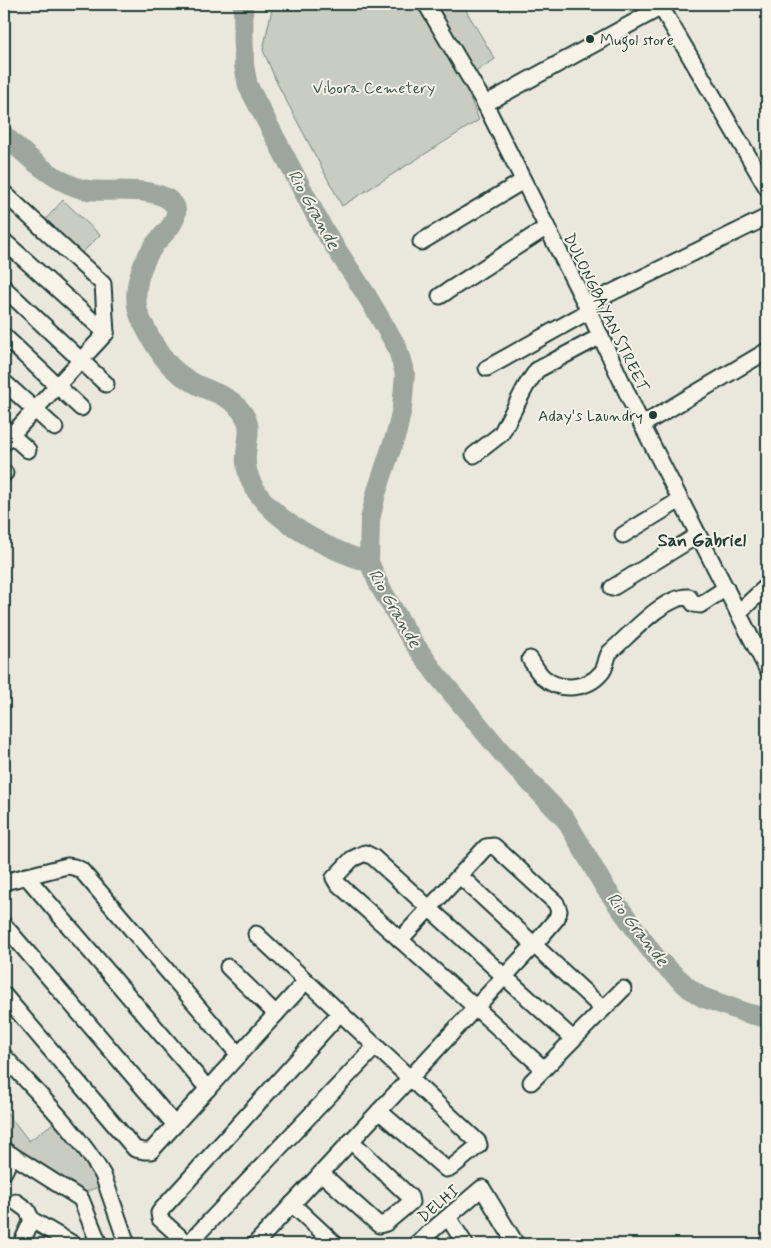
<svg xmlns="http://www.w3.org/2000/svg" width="771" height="1248" viewBox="0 0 771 1248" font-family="Mynerve,sans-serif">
  <rect width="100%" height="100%" fill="#eae8dd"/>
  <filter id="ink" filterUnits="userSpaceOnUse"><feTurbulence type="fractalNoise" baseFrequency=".02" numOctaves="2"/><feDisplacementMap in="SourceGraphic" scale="10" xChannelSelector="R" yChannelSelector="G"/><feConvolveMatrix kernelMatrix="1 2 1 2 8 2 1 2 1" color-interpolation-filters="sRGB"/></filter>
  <g filter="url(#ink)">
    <g fill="#c8ccc1" stroke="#74847a">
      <polygon points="273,4 462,4 495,59 463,80 479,120 342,206 277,83 263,50"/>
      <polygon points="63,200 100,235 81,254 45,220"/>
      <polygon points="4,1109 29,1141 56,1121 93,1168 99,1187 82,1193 4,1144"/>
    </g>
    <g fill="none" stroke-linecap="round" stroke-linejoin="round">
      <g stroke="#9ca69c" stroke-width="20">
        <polyline points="243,4 244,65 248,86 322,227 367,296 397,347 405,374 402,408 397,431 376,494 370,520 369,562 380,587 411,639 436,674 503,754 566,820 604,886 656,958 690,989 702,997 746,1013 767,1018"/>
        <path d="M4 135C26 155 58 186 88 190 110 193 161 184 175 206 177 210 176 216 174 220 171 229 161 236 155 244 142 262 132 288 138 311 140 319 145 327 149 335 164 362 175 375 204 388 215 393 229 397 237 406 258 428 244 439 246 463 250 512 327 550 369 562"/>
      </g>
      <defs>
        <g id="minor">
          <polyline points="426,4 485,104 586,305 642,425 767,669"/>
          <polyline points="661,7 767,188"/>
          <polyline points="485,104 667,4"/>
          <polyline points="4,193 103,284 106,333"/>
          <polyline points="4,241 106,333"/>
          <polyline points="421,242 523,181"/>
          <polyline points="4,288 106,384"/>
          <polyline points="440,296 547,227"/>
          <polyline points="586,305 767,217"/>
          <polyline points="4,336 81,408"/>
          <polyline points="487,368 589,311"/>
          <polyline points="4,382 55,428"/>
          <polyline points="642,425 767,351"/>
          <polyline points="5,429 28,450"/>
          <polyline points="4,443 106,333"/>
          <polyline points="474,455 501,434 526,386 537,370 601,336"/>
          <polyline points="4,472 5,473"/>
          <polyline points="623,535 680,500"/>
          <polyline points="612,588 698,535"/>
          <polyline points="738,613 767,586"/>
          <path d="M530 659C534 665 538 673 544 678 560 692 588 689 601 673 607 667 605 659 610 652 628 637 664 595 689 597L694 604 700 605 726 588"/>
          <polyline points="26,876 208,1089"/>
          <polyline points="460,876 603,1009"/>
          <polyline points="4,882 67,866 74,867 81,870 239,1055"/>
          <polyline points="4,925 175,1125"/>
          <polyline points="256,934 478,1142 479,1145 451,1168 446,1169 379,1111"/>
          <polyline points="228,967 276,1014"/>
          <polyline points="4,995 135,1149 144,1151 151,1151 306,981"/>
          <path d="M4 1056C38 1094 77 1131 103 1175L127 1244"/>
          <polyline points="544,1069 337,883 334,878 352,859 365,853 373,857 573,1039"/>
          <polyline points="531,1082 623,989"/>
          <polyline points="4,1150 81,1199 99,1244"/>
          <polyline points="4,1172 12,1155"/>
          <polyline points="321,1173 379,1225 386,1223 411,1202 410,1197 351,1141"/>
          <polyline points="16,1202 27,1210 32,1220 73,1244"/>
          <polyline points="292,1204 335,1244"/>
          <polyline points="448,1217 465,1244"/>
          <polyline points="21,1244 32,1220"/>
          <polyline points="188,1244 160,1219 159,1213 163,1208 340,1013"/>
          <polyline points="188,1244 376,1046"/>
          <polyline points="255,1244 534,945 557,918 559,911 556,903 494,846 486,847 400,940"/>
          <polyline points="416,1244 482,1188 516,1244"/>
        </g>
      </defs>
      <use href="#minor" stroke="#1f3d34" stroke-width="19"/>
      <use href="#minor" stroke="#f7f3e8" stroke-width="15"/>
    </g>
  </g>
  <g fill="#1f3d34" stroke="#f7f3e8" stroke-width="2">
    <circle cx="590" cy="39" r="5"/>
    <circle cx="653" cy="415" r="5"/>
  </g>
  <g text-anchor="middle" stroke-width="4" stroke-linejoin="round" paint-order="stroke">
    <g font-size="16" fill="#1f3d34" stroke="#f7f3e8" text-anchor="start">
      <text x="600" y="45">Mugol store</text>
      <text x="643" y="421" text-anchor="end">Aday's Laundry</text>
    </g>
    <g font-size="16" fill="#415a50" stroke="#f7f3e8">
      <text x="374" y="93">Vibora Cemetery</text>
    </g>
    <g font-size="16" fill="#1f3d34" stroke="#f7f3e8">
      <text transform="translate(607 312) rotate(64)" y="6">DULONGBAYAN STREET</text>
      <text transform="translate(438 1203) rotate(-40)" y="6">DELHI</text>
    </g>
    <g font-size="18" font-style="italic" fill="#445c53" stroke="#f7f3e8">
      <text transform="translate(314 209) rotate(61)" y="6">Rio Grande</text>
      <text transform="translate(395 608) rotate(60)" y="6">Rio Grande</text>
      <text transform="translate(638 929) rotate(52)" y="6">Rio Grande</text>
    </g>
    <g font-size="18" font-weight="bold" fill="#1f3d34" stroke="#f7f3e8">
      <text x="702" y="546">San Gabriel</text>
    </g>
  </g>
  <rect width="771" height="1248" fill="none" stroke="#f7f3e8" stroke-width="20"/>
  <rect x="10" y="10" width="751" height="1228" fill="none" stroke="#1f3d34" stroke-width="2" filter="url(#ink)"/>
</svg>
